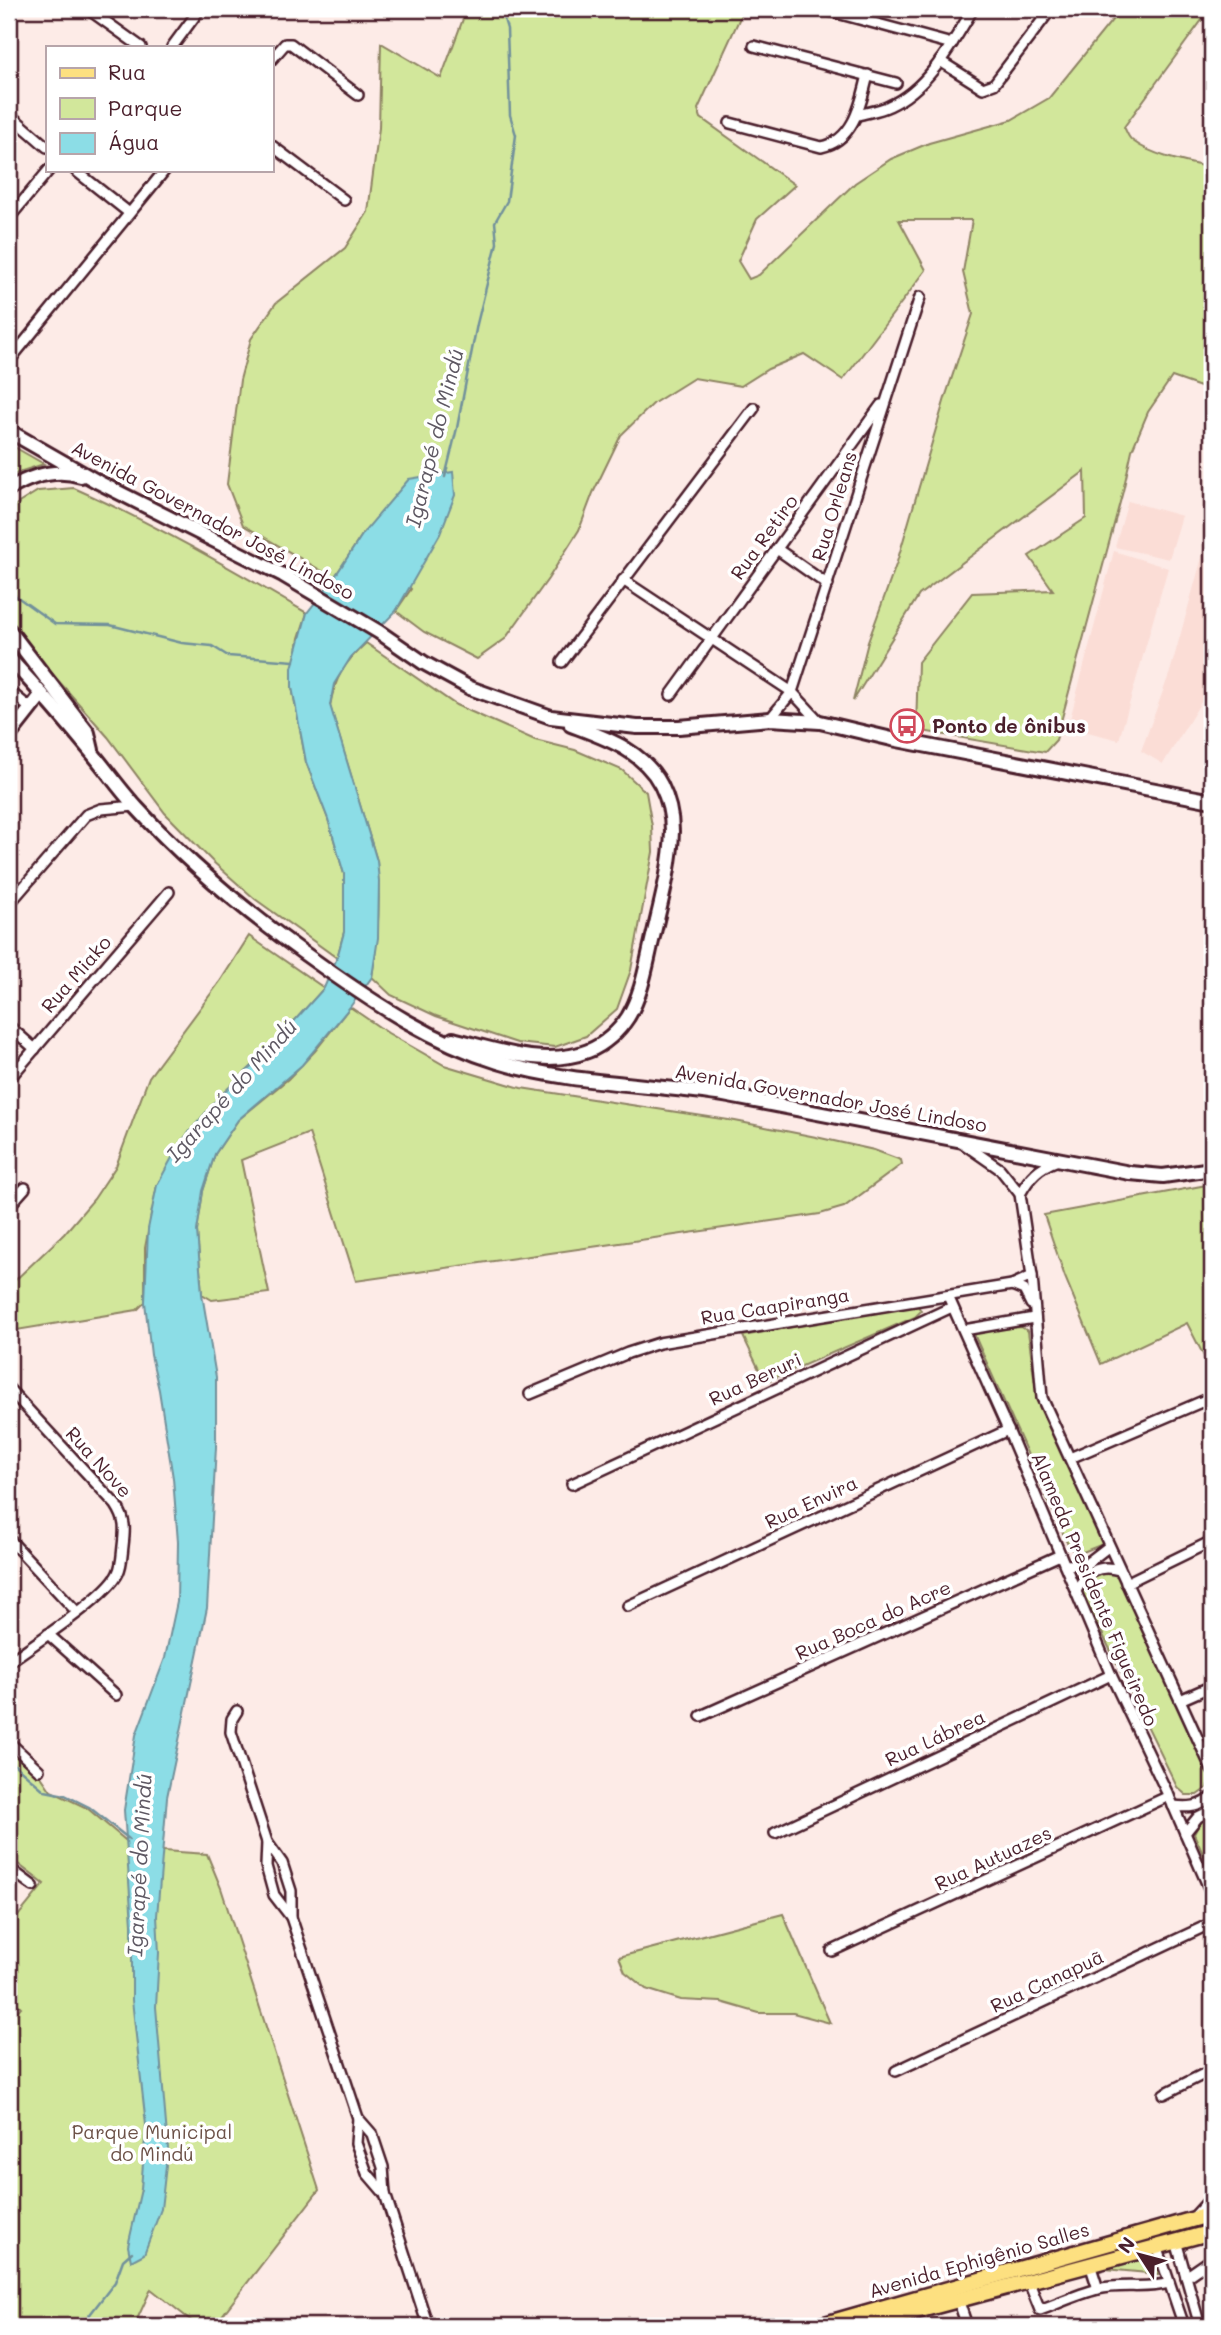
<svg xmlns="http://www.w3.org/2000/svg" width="1221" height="2335" viewBox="0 0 1221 2335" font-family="Mali,sans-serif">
  <rect width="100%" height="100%" fill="#fdebe7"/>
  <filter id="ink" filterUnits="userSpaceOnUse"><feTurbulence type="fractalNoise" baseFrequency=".0143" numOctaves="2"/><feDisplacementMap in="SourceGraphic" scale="14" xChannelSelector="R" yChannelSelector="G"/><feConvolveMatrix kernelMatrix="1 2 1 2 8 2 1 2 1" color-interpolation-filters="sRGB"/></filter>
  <g filter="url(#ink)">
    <g fill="#fbddd6">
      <polygon points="1128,501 1182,516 1169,559 1115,547"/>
      <polygon points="1206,543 1212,544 1210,603 1212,605 1212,690 1209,689 1163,764 1141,751 1170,672"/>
      <polygon points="1114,551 1168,568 1119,740 1068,727"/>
    </g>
    <g fill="#d2e79b" stroke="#8e8363" stroke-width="2">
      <path d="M463 9H741L743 11 698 109 701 118 795 185 757 219 738 261 749 279 759 275 855 183 891 159 929 143 1011 120 1049 98 1121 9H1210L1124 127C1127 132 1128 138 1133 141 1152 156 1189 163 1212 168V391L1172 377 1148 412 1132 450 1123 491 1056 740 1045 752 916 730 918 662 972 593 1053 590 1029 556 1086 518 1085 471 919 595 853 701 868 642 897 562 945 398 973 314 963 272 972 220H899L926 270 843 380 804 354 768 369 741 386 694 378 654 403 621 435 593 493 579 530 548 579 505 639 477 659 424 632 396 611 411 589 364 532 334 578 243 525 227 484 240 380 251 339 276 303 345 248 368 212 379 128 381 43 441 78 463 19Z"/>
      <polygon points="9,444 44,464 22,471 9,477"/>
      <path d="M74 488C155 524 230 568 307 613L299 638 292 687 306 762 328 819 344 874V932L337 958 255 899 212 861 165 813 108 737 41 661 9 618V509L38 491Z"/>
      <path d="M366 643 456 705 535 740 575 750 622 770 646 792 652 826 653 852 631 970 617 1009 586 1036 555 1047 517 1043 436 1016 391 995 372 977C378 939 381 900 377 861L330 706C335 677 345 662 366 643Z"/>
      <polygon points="249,936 324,988 262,1057 219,1097 157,1185 145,1248 145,1302 137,1310 17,1330 9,1321 9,1286 64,1234 94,1199 116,1166 149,1077 221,980"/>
      <polygon points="350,1007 388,1033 444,1065 521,1088 735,1121 816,1137 874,1150 901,1160 902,1164 844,1207 820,1214 356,1281 309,1133 241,1160 269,1293 212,1300 202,1294 197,1231 203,1191 215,1154 238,1120 288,1079 315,1051"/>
      <polygon points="1212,1184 1212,1367 1210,1368 1187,1323 1101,1364 1065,1277 1044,1215"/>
      <polygon points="917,1304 921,1311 915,1317 765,1382 743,1336"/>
      <polygon points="1021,1327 1028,1331 1036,1391 1103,1544 1078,1554 1069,1547 973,1332"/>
      <polygon points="1108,1571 1119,1577 1210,1775 1207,1788 1197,1795 1186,1795 1177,1787 1082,1592 1088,1576"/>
      <polygon points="9,1746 40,1775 51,1791 87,1808 130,1844 164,1851 207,1854 221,1888 319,2190 214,2326 198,2326 151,2289 134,2326 9,2326 9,2020 21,2007 9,1996 9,1927 44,1884 9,1857"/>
      <polygon points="1212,1813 1212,1874 1194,1834 1201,1820"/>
      <polygon points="783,1914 830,2023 793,2013 759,2013 721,2002 681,2000 646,1989 625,1972 619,1957"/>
      <polygon points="1151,2254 1159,2274 1105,2269"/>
    </g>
    <polygon fill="#8cdde6" stroke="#72919b" stroke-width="2" points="453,472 455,495 440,534 396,611 351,657 334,684 330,705 377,861 379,881 378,938 372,977 350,1007 302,1065 238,1120 215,1154 203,1191 197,1231 202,1294 216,1377 216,1447 207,1608 167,1797 157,1916 159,1953 156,2007 168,2148 161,2209 144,2254 131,2261 128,2246 141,2189 146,2125 132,2000 132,1924 124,1810 136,1735 165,1658 177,1602 178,1542 173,1478 159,1390 151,1355 145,1302 148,1229 157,1185 180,1143 219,1097 262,1057 324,988 337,958 344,932 344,874 328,819 306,762 292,687 292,668 307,613 334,578 364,532 409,479"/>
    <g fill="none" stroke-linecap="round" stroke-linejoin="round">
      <g stroke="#72919b" stroke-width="2.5">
        <polyline points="445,477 457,428 477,324 497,243 495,222 507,201 516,135 510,115 507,29 501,9"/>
        <polyline points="9,591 55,624 110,625 182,643 212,646 228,656 294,661"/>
        <polyline points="9,1760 45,1791 65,1795 89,1807 129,1839"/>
        <polyline points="81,2326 115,2282 123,2260 132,2252"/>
      </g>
      <defs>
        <g id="street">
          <polyline points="88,9 141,47"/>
          <polyline points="822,9 952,44"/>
          <polyline points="9,11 10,9"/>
          <polyline points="754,46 896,83"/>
          <polyline points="172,47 200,9"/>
          <polyline points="271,60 285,44 291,44 358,95"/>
          <polyline points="940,61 983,88 994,84 1051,9"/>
          <polyline points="9,114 47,147"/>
          <path d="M858 115C868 112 879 111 889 106 928 89 952 44 973 9"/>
          <path d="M730 123 821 147C854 141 861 103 868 75"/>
          <polyline points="271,145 344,200"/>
          <polyline points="75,170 128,212"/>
          <polyline points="9,218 49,170"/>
          <polyline points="9,361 165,170"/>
          <polyline points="777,549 828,585"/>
          <polyline points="623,580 792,692 820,722"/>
          <polyline points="562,662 754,408"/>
          <polyline points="9,691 30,708"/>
          <polyline points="671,695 881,405"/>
          <polyline points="770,719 792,692 920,297"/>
          <polyline points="9,904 86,815 101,809 135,806"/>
          <polyline points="9,1026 35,1049"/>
          <polyline points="9,1079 169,892"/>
          <polyline points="964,1144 1000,1169 1020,1194 1032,1276 1042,1398 1212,1770"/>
          <path d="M1020 1194C1030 1176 1039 1167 1058 1160"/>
          <polyline points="9,1206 25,1188"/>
          <polyline points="1012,1285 1024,1290 1031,1304"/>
          <polyline points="948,1296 1008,1430 1111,1675 1172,1803 1212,1895"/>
          <polyline points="964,1330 1034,1318"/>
          <path d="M9 1389 116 1505C126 1520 125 1529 123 1546 122 1554 122 1565 118 1573 108 1596 32 1645 9 1662"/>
          <polyline points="530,1394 628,1353 659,1343 1012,1285 1032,1276"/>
          <polyline points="1070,1458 1208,1399"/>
          <polyline points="572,1484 952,1307"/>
          <polyline points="9,1539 77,1612"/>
          <polyline points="1065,1565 1086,1564 1108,1547"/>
          <polyline points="1126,1583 1212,1541"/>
          <path d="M1076 1591C1086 1572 1098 1564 1119 1570"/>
          <polyline points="628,1606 1008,1430"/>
          <polyline points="48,1634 116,1695"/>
          <polyline points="1180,1700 1212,1686"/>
          <polyline points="237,1711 232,1719 231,1732 267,1842 282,1863 291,1891 291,1917 358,2118 356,2143 367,2173 385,2194"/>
          <polyline points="701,1716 1060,1555"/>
          <polyline points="9,1742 39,1770"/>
          <path d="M1173 1806C1189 1808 1200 1807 1212 1797"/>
          <polyline points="775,1833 1111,1675"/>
          <polyline points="1185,1833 1198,1817 1212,1810"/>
          <polyline points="267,1842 266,1866 274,1895 291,1917"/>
          <polyline points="9,1868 33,1886"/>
          <polyline points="832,1951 1169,1796"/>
          <polyline points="896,2071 1212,1923"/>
          <polyline points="1164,2094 1212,2070"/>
          <polyline points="358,2118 372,2134 383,2167 385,2194 428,2326"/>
          <polyline points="1192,2219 1212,2197"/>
          <polyline points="1176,2241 1200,2326"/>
          <polyline points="1157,2246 1184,2326"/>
          <polyline points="1090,2264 1098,2289"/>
          <polyline points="1186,2277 1212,2259"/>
          <path d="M1028 2280 1040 2310C1059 2303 1078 2294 1098 2289 1122 2283 1146 2290 1169 2283"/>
          <polyline points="958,2299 967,2326"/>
        </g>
        <g id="secondary">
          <polyline points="9,431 98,482 283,575 379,632 424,663 470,688 551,717 637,727 679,727 770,719 820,722 892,739 1212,801"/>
          <path d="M9 489C31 476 56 468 81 476"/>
          <polyline points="9,630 88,733 92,750"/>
          <path d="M9 658C38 689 66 721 93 754 108 772 121 791 137 808 192 868 255 919 322 966 377 1005 433 1042 498 1062 573 1085 652 1083 729 1096L1130 1173 1163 1176 1212 1169"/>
          <polyline points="9,736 42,694"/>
          <path d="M453 1039C496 1050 545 1068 588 1051 604 1045 619 1031 628 1017 642 994 646 966 652 941 660 906 671 868 672 831 672 816 668 799 661 785 643 750 605 738 571 725"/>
        </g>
        <g id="primary">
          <polyline points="818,2326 1212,2214"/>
          <polyline points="861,2326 1212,2232"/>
        </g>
      </defs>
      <use href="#street" stroke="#4a1f2b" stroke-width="14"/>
      <use href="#secondary" stroke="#4a1f2b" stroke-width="18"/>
      <use href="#primary" stroke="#4a1f2b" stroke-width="19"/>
      <use href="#street" stroke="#fff" stroke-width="9"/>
      <use href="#secondary" stroke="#fff" stroke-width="12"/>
      <use href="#primary" stroke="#fde080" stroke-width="14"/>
    </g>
  </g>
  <defs>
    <symbol id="bus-ring" viewBox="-11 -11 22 22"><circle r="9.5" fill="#fff" stroke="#d1495b" stroke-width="1.5"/><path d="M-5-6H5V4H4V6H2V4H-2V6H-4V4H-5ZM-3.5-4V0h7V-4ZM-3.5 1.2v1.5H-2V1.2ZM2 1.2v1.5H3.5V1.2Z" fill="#d1495b"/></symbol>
  </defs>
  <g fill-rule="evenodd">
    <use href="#bus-ring" x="888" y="707" width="38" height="38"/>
  </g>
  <g text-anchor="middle" stroke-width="7" stroke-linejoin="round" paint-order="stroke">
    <g font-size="19" fill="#4a1f2b" stroke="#fff">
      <text transform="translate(834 506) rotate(-73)" y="7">Rua Orleans</text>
      <text transform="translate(213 520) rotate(28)" y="7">Avenida Governador José Lindoso</text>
      <text transform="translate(764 537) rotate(-54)" y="7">Rua Retiro</text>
      <text transform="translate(76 974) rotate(-49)" y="7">Rua Miako</text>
      <text transform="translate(831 1098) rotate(10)" y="7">Avenida Governador José Lindoso</text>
      <text transform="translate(775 1306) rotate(-9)" y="7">Rua Caapiranga</text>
      <text transform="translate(755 1379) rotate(-25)" y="7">Rua Beruri</text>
      <text transform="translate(99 1462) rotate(48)" y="7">Rua Nove</text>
      <text transform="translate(811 1502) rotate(-25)" y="7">Rua Envira</text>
      <text transform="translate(1095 1589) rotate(67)" y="7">Alameda Presidente Figueiredo</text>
      <text transform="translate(873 1620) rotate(-24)" y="7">Rua Boca do Acre</text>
      <text transform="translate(935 1738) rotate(-25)" y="7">Rua Lábrea</text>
      <text transform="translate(993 1858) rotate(-25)" y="7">Rua Autuazes</text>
      <text transform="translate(1047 1981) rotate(-25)" y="7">Rua Canapuã</text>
      <text transform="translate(979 2260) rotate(-16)" y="7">Avenida Ephigênio Salles</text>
    </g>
    <g font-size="19" font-weight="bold" fill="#4a1f2b" stroke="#fff" text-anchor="start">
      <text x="932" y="733">Ponto de ônibus</text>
    </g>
    <g font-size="19" fill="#6c5147" stroke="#fff">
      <text x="152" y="2139">Parque Municipal<tspan x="152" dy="22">do Mindú</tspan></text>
    </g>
    <g font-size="21" font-style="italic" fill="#5e5863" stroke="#fff">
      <text transform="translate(435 438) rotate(-76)" y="7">Igarapé do Mindú</text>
      <text transform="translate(232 1091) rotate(-48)" y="7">Igarapé do Mindú</text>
      <text transform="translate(140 1865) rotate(-87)" y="7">Igarapé do Mindú</text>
    </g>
  </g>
  <rect width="1221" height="2335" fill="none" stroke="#fff" stroke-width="35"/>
  <rect x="18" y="18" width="1186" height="2300" fill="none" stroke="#4a1f2b" stroke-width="2.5" filter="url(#ink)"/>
  <rect x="46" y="46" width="228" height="126" fill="#ffffff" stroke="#b7a5aa" stroke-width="2"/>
  <rect x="60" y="68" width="35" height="10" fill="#fde080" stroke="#b7a5aa" stroke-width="2"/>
  <text x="108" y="80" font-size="21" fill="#4a1f2b">Rua</text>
  <rect x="60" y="98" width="35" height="21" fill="#d2e79b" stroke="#b7a5aa" stroke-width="2"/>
  <text x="108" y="116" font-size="21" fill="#4a1f2b">Parque</text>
  <rect x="60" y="133" width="35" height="21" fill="#8cdde6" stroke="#b7a5aa" stroke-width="2"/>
  <text x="108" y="150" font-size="21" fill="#4a1f2b">Água</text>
  <g transform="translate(1140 2255) rotate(306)" stroke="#ffffff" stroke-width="5" paint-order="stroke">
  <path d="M0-5L12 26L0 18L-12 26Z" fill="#4a1f2b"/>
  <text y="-10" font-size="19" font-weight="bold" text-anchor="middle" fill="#4a1f2b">N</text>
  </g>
</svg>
